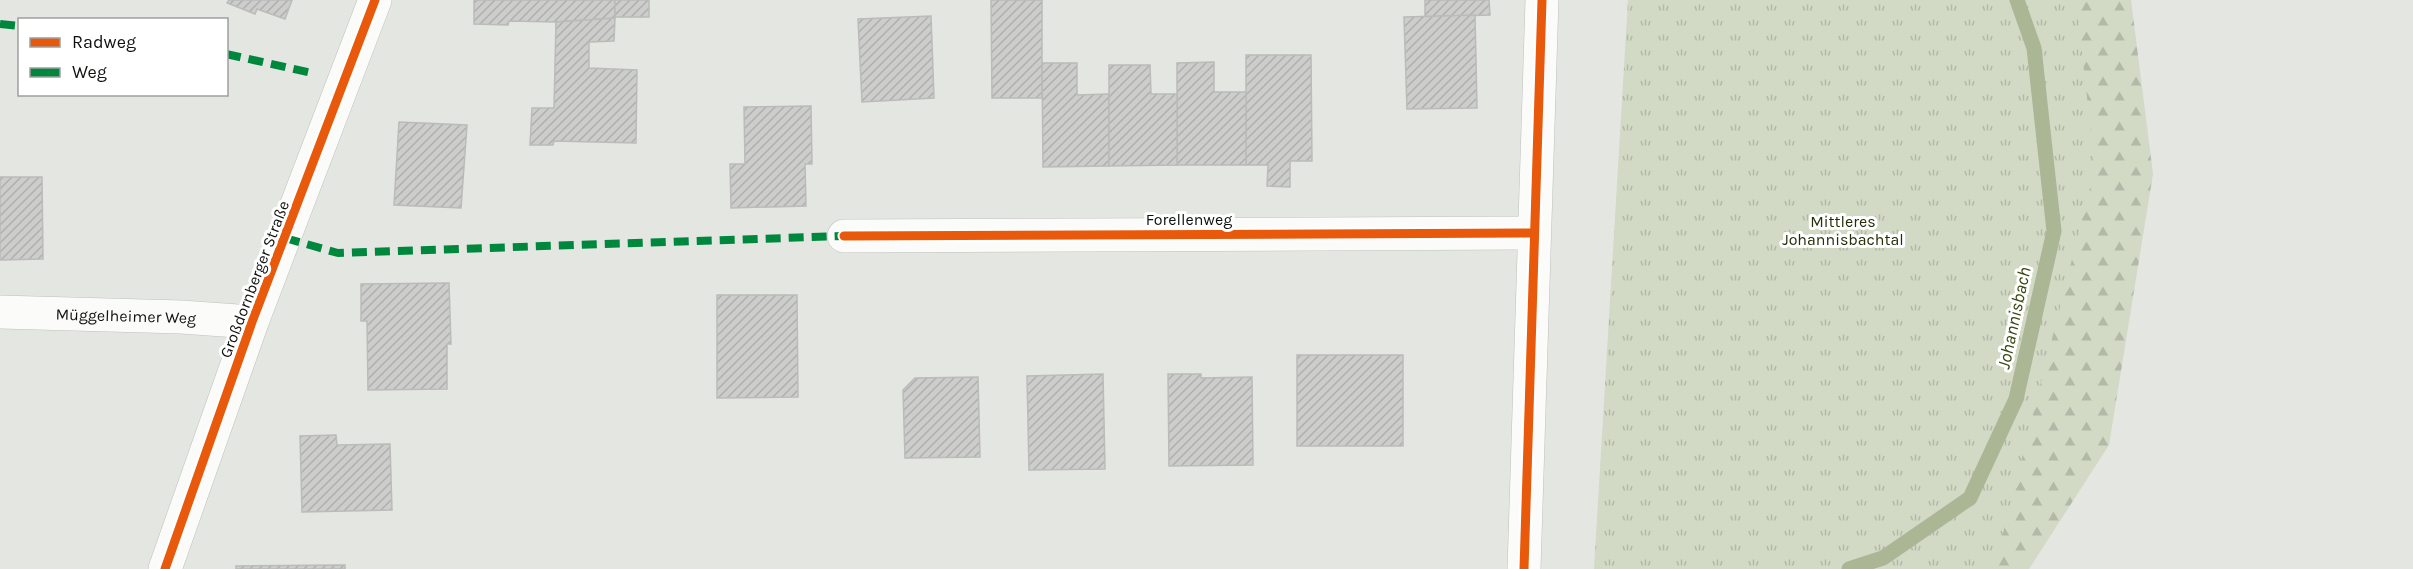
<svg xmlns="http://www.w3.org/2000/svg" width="2413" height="569" viewBox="0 0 2413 569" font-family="Karla,sans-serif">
  <defs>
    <pattern id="forest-firs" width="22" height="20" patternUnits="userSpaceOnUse" patternTransform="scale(1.5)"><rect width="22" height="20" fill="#d2d9c5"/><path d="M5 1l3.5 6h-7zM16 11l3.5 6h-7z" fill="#b3b9a8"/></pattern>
    <pattern id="park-tufts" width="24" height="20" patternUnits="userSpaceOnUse" patternTransform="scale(1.5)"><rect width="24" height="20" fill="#d2d9c5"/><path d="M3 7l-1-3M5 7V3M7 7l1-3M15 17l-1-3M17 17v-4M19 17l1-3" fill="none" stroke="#b3b9a8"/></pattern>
    <pattern id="building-hatch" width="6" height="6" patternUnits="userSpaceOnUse" patternTransform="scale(1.5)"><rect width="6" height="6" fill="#cdcdcc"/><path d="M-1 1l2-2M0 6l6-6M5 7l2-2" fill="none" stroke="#afafae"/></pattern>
  </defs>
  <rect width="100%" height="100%" fill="#e4e6e1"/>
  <polygon fill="url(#forest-firs)" points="2006,0 2131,0 2153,174 2109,445 2029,569 1779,569"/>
  <polygon fill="url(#park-tufts)" points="1628,0 2076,0 2095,168 1994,569 1594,569"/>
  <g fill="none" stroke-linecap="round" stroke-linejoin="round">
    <polyline stroke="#abb694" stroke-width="15" points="1849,569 1883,558 1970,498 2016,399 2054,231 2034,48 2017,0"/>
  </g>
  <g fill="url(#building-hatch)" stroke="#bbbbba" stroke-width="1.5">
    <polygon points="229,0 292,0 285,19 257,9 255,14 227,3"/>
    <polygon points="474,0 615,0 615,18 556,22 509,21 508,25 474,24"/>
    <rect x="615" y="0" width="34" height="17"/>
    <polygon points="991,0 1042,0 1042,98 992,98"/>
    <polygon points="1425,0 1489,0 1490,15 1425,17"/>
    <polygon points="1475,15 1477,108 1407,109 1404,17"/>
    <polygon points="931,16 934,98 862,102 858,19"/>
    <polygon points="615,18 614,41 589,42 589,68 637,70 636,143 554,141 553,145 530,145 532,108 554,108 556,22"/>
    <polygon points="1246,55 1311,55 1312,161 1290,161 1290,187 1267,186 1268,165 1246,165"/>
    <polygon points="1214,62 1214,92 1246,92 1246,165 1177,165 1177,63"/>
    <polygon points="1042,63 1077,63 1077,95 1109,94 1109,166 1043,167"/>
    <polygon points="1109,65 1150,65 1151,94 1177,94 1177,165 1109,166"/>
    <polygon points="811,106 812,164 805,164 806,206 731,208 730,164 745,164 744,107"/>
    <polygon points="399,122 467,125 461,208 394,205"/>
    <polygon points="0,177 42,177 43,259 0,260"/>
    <polygon points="449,283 451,344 447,344 447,389 368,390 367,321 361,321 361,284"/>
    <polygon points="717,295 797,295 798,397 717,398"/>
    <rect x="1297" y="355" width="106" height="91"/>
    <polygon points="1103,374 1105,469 1029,470 1027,376"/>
    <polygon points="1168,374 1201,374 1201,378 1252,377 1253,465 1169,466"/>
    <polygon points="978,377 980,457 905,458 903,390 915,378"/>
    <polygon points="336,435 337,445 390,444 392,510 302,512 300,436"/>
    <polygon points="345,565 345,569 236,569 236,566"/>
  </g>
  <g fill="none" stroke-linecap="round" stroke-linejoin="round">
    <defs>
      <g id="minor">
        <polyline points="844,236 1533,233"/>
        <path id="s1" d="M0 312 181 317 252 322"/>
        <polyline points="165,569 252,322 375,0"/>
        <polyline points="1524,569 1542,0"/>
      </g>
    </defs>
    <use href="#minor" stroke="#bec0bc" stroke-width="34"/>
    <use href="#minor" stroke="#fbfbfa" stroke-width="33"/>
    <g stroke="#00873e" stroke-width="8" stroke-dasharray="15 8" stroke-linecap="butt">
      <polyline points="0,24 20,26"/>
      <polyline points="226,54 312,73"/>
      <polyline points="285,238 338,253 844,236"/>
    </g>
    <defs>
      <g id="cycleway">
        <polyline points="844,236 1533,233"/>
        <polyline points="165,569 252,322 375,0"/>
        <polyline points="1524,569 1542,0"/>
      </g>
    </defs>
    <use href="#cycleway" stroke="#fff" stroke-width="13"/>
    <use href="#cycleway" stroke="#e8590c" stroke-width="9"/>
  </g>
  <g text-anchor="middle" stroke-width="6" stroke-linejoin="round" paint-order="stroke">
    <g font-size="16" fill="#0f110d" stroke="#fff">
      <text x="1189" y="225">Forellenweg</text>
      <text transform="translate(254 279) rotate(-69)" y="6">Großdornberger Straße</text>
      <text dy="6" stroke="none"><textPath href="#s1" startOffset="126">Müggelheimer Weg</textPath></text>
    </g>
    <g font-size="16" fill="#242f09" stroke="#fff">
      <text x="1843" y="227">Mittleres<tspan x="1843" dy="18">Johannisbachtal</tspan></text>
    </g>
    <g font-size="18" font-style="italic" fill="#37460f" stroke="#fff">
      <text transform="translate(2014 318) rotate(-78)" y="6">Johannisbach</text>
    </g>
  </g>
  <rect x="18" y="18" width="210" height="78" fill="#ffffff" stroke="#9fa09e" stroke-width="1.5"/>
  <rect x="30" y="38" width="30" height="9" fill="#e8590c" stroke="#9fa09e" stroke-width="1.5"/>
  <text x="72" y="48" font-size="18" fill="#0f110d">Radweg</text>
  <rect x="30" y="68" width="30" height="9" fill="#00873e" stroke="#9fa09e" stroke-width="1.5"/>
  <text x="72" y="78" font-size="18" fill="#0f110d">Weg</text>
</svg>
